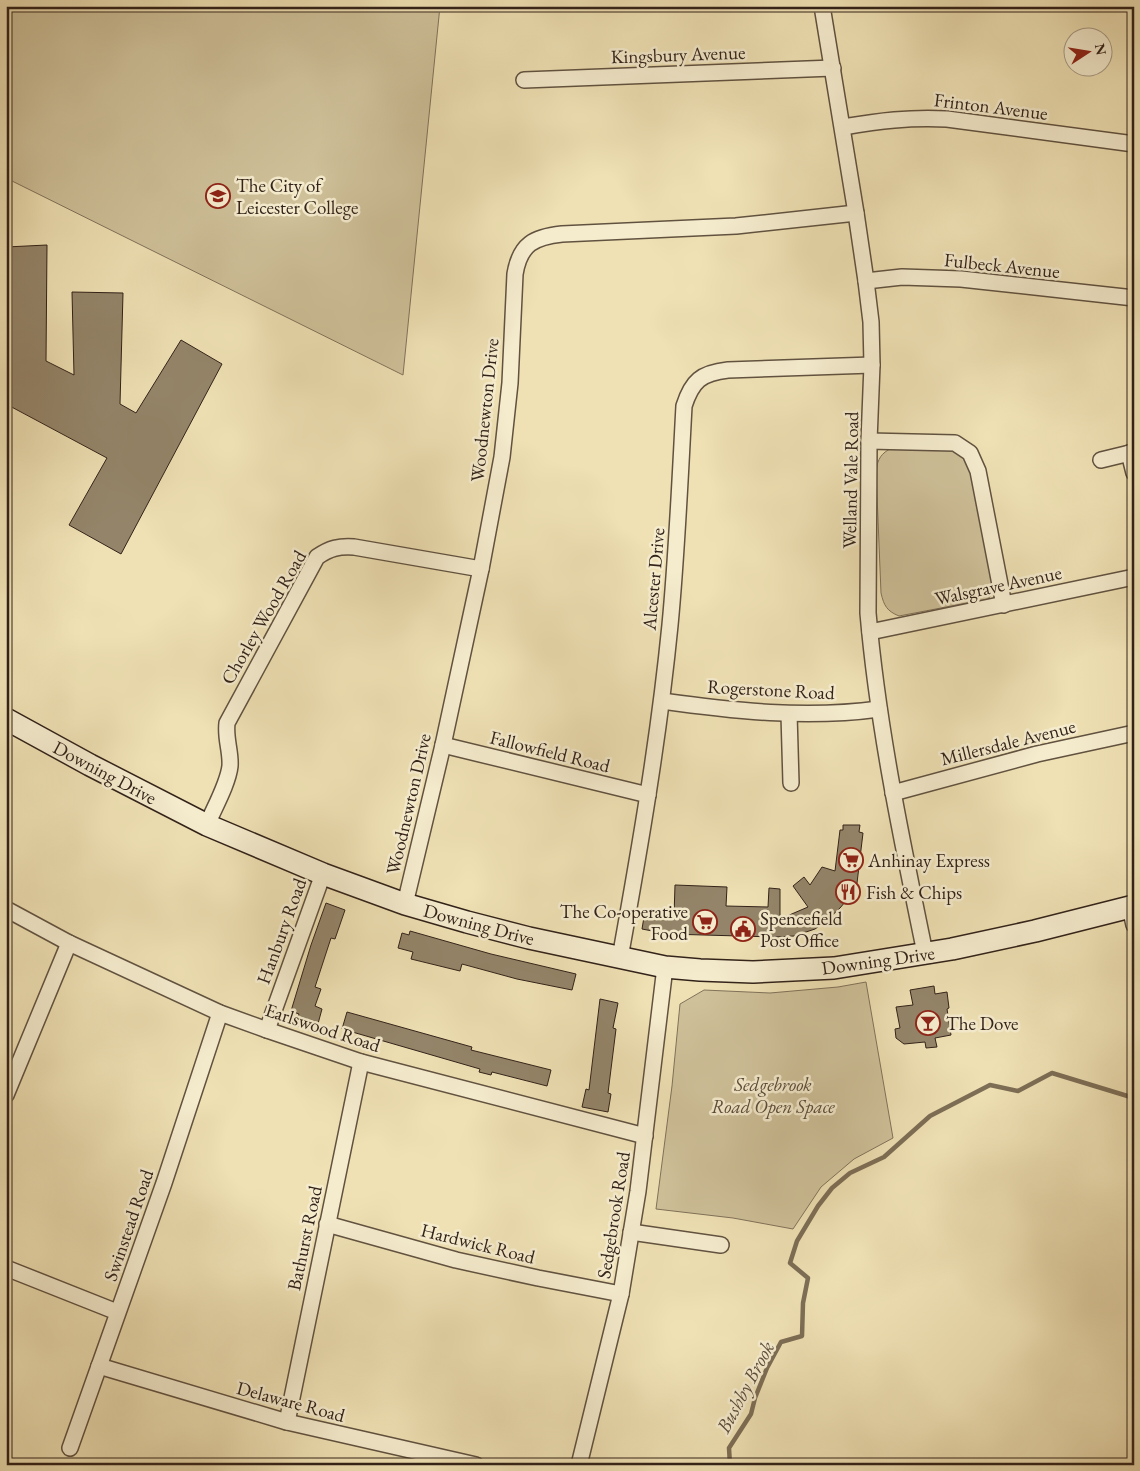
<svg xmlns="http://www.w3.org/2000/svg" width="1140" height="1471" viewBox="0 0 1140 1471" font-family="'EB Garamond',serif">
  <rect width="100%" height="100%" fill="#efe1b4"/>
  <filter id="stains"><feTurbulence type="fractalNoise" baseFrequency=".004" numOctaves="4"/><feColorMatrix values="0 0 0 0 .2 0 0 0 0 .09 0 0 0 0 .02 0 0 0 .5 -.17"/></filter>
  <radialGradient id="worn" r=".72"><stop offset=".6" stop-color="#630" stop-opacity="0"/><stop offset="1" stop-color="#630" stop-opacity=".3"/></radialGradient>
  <g fill="#cfc19a" stroke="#80725a">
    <polygon points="6,6 440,6 403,375 6,178"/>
    <path d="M892 448 953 450 965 458 973 472 995 590 988 599 899 616C887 611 884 606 881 593L876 470C878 459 881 453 892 448Z"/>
    <polygon points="866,982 893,1138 854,1159 821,1187 793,1229 733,1218 656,1209 672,1086 680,1004 704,990 770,993 838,987"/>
  </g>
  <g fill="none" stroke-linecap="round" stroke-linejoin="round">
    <polyline stroke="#7d6e56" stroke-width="4.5" points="730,1465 729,1448 751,1414 755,1398 767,1368 781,1342 802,1336 803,1303 808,1278 790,1263 797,1241 818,1206 832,1188 850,1173 884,1157 930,1116 990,1085 1018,1091 1052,1073 1134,1098"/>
  </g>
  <g fill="#94856a" stroke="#322219">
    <polygon points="47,245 46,361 74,375 72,292 123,293 120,404 136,413 181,340 222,364 121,554 69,525 107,458 6,404 6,247"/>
    <polygon points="843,825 860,825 859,832 863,833 857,883 851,895 840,908 825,922 815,929 794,936 775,937 668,934 642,929 645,911 674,916 675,885 727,887 726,906 768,907 769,888 780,889 780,919 808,907 793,886 804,877 810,885 822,867 835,871 840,830 843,830"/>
    <polygon points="326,903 345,910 335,939 331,938 315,987 321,989 315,1006 322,1009 316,1031 295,1025 299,1014 291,1011 311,945"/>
    <polygon points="410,931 491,954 576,974 572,990 517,979 462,964 460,971 411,959 413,952 398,948 402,933 409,935"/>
    <polygon points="934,986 935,994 947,992 949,1008 947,1009 951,1035 935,1038 937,1047 926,1048 925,1042 904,1044 896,1038 895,1029 900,1028 896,1007 913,1005 910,990"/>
    <polygon points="600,999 618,1003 613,1028 616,1029 608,1093 611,1094 608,1112 582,1107 586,1089 589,1090"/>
    <polygon points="347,1012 472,1047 471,1050 551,1070 547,1086 492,1072 491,1075 479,1072 480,1069 342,1029"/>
  </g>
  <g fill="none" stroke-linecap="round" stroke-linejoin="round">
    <defs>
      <g id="street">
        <path d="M822 6 856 213 866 281 871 322 872 365 869 441 868 613C878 728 902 841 925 953"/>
        <polyline points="524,80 833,68"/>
        <path d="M843 127C879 121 909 117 947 119L1134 144"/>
        <polyline points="866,281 902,277 961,279 1134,298"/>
        <polyline points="869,441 955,443 970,453 978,471 1004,605"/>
        <polyline points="1129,453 1134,473"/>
        <polyline points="1101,460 1134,452"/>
        <polyline points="870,632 1134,577"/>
        <path d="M662 701C734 711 806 719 879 709"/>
        <polyline points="789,714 791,783"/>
        <polyline points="443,745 648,795"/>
        <polyline points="893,793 1037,754 1134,733"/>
        <path d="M207 825C214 808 228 784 230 766 231 751 225 739 227 723L317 557C330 548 339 546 354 547L481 569"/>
        <path d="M405 904 443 745 481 569 502 457 510 383 515 274C520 244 534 237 562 234L736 226 856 213"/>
        <polyline points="1130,907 1134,925"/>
        <polyline points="6,909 69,943 220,1013 267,1030 361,1062 645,1136"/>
        <path d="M620 958C640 847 659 737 670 625 677 552 680 479 684 406 692 381 701 373 728 370L872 365"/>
        <polyline points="267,1030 323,874"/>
        <polyline points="6,1095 69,943"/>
        <polyline points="327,1224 456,1260 538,1278 621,1294"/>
        <polyline points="631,1232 721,1245"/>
        <polyline points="6,1268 117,1312"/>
        <polyline points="99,1366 287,1422 476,1465"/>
        <polyline points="287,1422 361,1062"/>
        <polyline points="70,1448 164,1183 220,1013"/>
        <polyline points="579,1465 621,1294 638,1191 665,967"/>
      </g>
      <polyline id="secondary" points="6,719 90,765 207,825 323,874 405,904 467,922 529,938 665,967 700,970 753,972 834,968 952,949 1035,931 1134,906"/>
    </defs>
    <use href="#street" stroke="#615240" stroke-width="18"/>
    <use href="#secondary" stroke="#322219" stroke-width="24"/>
    <use href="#street" stroke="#f5ecce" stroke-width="15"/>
    <use href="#secondary" stroke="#f5ecce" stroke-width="21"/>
  </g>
  <defs>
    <symbol id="school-ring" viewBox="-11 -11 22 22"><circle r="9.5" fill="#f5ecce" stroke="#8f2418" stroke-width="1.5"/><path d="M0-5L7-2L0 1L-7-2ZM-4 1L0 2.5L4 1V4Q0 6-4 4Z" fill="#8f2418"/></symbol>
    <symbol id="supermarket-ring" viewBox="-11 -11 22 22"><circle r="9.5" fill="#f5ecce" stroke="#8f2418" stroke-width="1.5"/><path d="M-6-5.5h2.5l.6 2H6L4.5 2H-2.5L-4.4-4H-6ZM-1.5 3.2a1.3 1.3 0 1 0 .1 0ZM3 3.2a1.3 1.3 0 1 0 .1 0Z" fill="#8f2418"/></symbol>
    <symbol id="restaurant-ring" viewBox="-11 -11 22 22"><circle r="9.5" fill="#f5ecce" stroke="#8f2418" stroke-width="1.5"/><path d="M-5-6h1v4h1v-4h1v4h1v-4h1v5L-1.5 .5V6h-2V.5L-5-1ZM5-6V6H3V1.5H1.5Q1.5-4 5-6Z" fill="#8f2418"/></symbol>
    <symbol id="civic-ring" viewBox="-11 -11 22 22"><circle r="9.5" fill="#f5ecce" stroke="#8f2418" stroke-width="1.5"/><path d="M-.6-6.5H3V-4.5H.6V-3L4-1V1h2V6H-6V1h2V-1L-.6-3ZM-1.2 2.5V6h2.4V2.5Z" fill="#8f2418"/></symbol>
    <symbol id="bar-ring" viewBox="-11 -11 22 22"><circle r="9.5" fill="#f5ecce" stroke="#8f2418" stroke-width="1.5"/><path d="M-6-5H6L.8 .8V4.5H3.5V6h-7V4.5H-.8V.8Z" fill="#8f2418"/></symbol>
  </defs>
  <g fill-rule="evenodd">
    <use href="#school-ring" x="204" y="182" width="28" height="28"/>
    <use href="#supermarket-ring" x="837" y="846" width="28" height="28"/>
    <use href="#restaurant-ring" x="834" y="878" width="28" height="28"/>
    <use href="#supermarket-ring" x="691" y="908" width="28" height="28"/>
    <use href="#civic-ring" x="729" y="915" width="28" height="28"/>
    <use href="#bar-ring" x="914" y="1009" width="28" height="28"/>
  </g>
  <g text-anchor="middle" stroke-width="5" stroke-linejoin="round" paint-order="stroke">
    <g font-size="19" fill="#322219" stroke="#f5ecce">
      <text transform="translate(678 54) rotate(-2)" y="7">Kingsbury Avenue</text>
      <text transform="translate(991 106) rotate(7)" y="7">Frinton Avenue</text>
      <text transform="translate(1002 265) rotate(6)" y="7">Fulbeck Avenue</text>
      <text transform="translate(484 410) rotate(-84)" y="7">Woodnewton Drive</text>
      <text transform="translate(850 480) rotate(-89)" y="7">Welland Vale Road</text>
      <text transform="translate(653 579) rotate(-85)" y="7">Alcester Drive</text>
      <text transform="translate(998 585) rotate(-12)" y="7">Walsgrave Avenue</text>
      <text transform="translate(263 617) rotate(-60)" y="7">Chorley Wood Road</text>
      <text transform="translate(771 689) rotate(3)" y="7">Rogerstone Road</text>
      <text transform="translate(1008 742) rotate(-14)" y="7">Millersdale Avenue</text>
      <text transform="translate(550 751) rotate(14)" y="7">Fallowfield Road</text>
      <text transform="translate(105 772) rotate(28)" y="7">Downing Drive</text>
      <text transform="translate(408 804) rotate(-77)" y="7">Woodnewton Drive</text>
      <text transform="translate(479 924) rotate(15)" y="7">Downing Drive</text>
      <text transform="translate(281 931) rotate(-70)" y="7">Hanbury Road</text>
      <text transform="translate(878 960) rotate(-8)" y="7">Downing Drive</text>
      <text transform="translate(323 1027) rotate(18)" y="7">Earlswood Road</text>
      <text transform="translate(613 1215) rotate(-81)" y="7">Sedgebrook Road</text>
      <text transform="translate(128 1225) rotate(-71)" y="7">Swinstead Road</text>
      <text transform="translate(304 1238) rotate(-78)" y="7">Bathurst Road</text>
      <text transform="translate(478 1243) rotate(14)" y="7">Hardwick Road</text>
      <text transform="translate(291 1401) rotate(15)" y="7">Delaware Road</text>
    </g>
    <g font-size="19" fill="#322219" stroke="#f5ecce" text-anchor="start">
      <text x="236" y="192">The City of<tspan x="236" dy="22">Leicester College</tspan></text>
      <text x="868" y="867">Anhinay Express</text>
      <text x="866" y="899">Fish &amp; Chips</text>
      <text x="688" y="918" text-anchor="end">The Co-operative<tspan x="688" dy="22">Food</tspan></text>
      <text x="760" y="925">Spencefield<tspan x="760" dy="22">Post Office</tspan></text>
      <text x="946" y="1030">The Dove</text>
    </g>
    <g font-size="19" font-style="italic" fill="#594a39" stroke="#f5ecce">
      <text x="773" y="1091">Sedgebrook<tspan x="773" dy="22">Road Open Space</tspan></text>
    </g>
    <g font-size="20" font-style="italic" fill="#5e4e3d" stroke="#f5ecce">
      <text transform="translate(745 1387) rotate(-62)" y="7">Bushby Brook</text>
    </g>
  </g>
  <rect width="1140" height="1471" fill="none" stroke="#efe1b4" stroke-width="25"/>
  <rect x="8" y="8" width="1125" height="1456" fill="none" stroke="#322219" stroke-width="2.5"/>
  <rect x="12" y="12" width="1115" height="1446" fill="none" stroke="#322219"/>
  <g transform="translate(1088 52) rotate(78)"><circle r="24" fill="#f5ecce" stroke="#a79b86"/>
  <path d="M0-4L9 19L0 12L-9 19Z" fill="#8f2418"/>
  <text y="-8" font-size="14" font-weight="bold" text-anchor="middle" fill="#322219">N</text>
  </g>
  <rect width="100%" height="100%" filter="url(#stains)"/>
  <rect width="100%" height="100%" fill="url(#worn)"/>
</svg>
